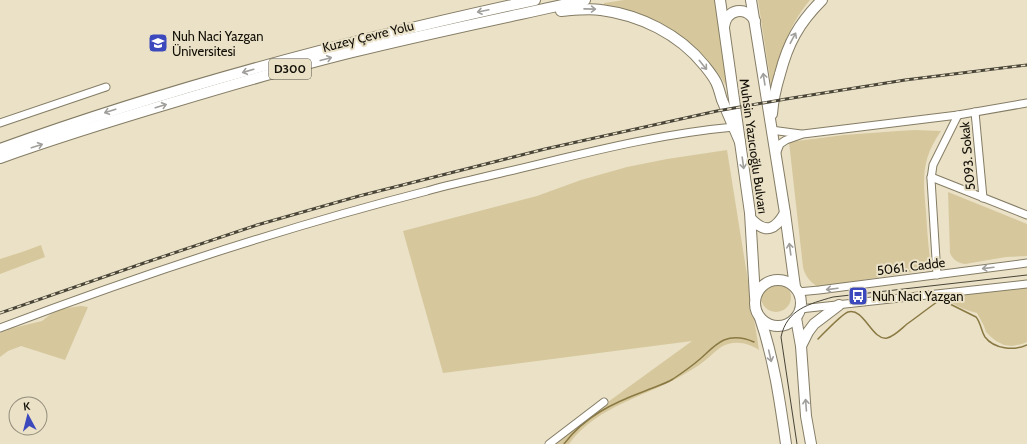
<svg xmlns="http://www.w3.org/2000/svg" width="1027" height="444" viewBox="0 0 1027 444" font-family="Cabin,sans-serif">
  <rect width="100%" height="100%" fill="#eae1c7"/>
  <g fill="#d6c89c">
    <path d="M624 0H717L730 93C711 55 676 25 634 13 625 10 615 8 604 7V3Z"/>
    <path d="M758 0H810C785 30 781 55 772 91Z"/>
    <path d="M915 130 941 131C921 160 923 178 926 212 927 227 928 243 930 259 929 265 925 269 919 271L818 287C810 282 805 276 803 267L789 142 844 135 898 131Z"/>
    <path d="M727 150 759 350C750 344 739 341 728 344 720 346 714 353 708 358 702 363 695 368 688 372 649 396 597 405 569 444H550L692 341 443 373 403 231 537 196 581 180 627 167 667 159Z"/>
    <path d="M948 192 1027 224V256L1006 257 965 264C958 263 953 260 950 253Z"/>
    <polygon points="41,245 45,257 0,274 0,259 25,251"/>
    <circle cx="776" cy="297" r="15"/>
    <path d="M1027 282V342L1022 344 1012 346 1004 345 996 341 990 336 986 332 984 326 977 313C965 310 951 304 942 296Z"/>
    <polygon points="81,306 88,307 65,360 21,346 8,351 0,357 0,333 13,328 42,321 51,314 62,309 74,307"/>
  </g>
  <g fill="none" stroke-linecap="round" stroke-linejoin="round">
    <g stroke="#8a7943" stroke-width="1.5">
      <path d="M818 339C824 333 842 314 848 312 864 307 872 341 887 338 895 336 901 329 907 324 917 317 927 309 937 302L942 300 976 317C981 323 981 331 985 337 994 349 1014 351 1027 345"/>
      <path d="M564 444C585 416 613 403 645 391 654 387 665 384 673 379 682 373 692 366 700 359 708 352 715 344 724 340 734 336 745 338 754 342"/>
    </g>
    <defs>
      <g id="minor">
        <polyline points="975,112 983,198"/>
        <polyline points="0,123 106,87"/>
        <polyline points="771,130 801,134"/>
        <polyline points="776,154 780,144 786,140 803,134 958,115 1027,103"/>
        <polyline points="931,177 1027,215"/>
        <polyline points="937,275 931,179 933,165 958,115"/>
        <polyline points="798,292 819,290 1027,263"/>
        <polyline points="800,309 1027,284"/>
        <path d="M0 328C140 275 282 228 427 191 451 184 476 179 501 173 578 155 655 134 734 127"/>
        <polyline points="549,444 604,402"/>
      </g>
      <g id="highway">
        <polyline points="720,0 750,213 755,297"/>
        <polyline points="751,0 785,213 795,287"/>
        <path d="M561 11C574 10 588 8 601 10 640 15 679 34 704 65 708 70 713 76 716 82 719 88 720 94 722 100 728 114 734 128 740 142"/>
        <path d="M724 27C726 9 746 5 755 21"/>
        <path d="M772 114C773 100 776 87 780 74 788 43 799 23 822 0"/>
        <path d="M0 149C174 86 354 39 535 0"/>
        <path d="M0 158C56 138 114 120 171 103 231 85 292 67 353 52 430 33 508 17 585 0"/>
        <path d="M751 219C766 234 775 230 785 213"/>
        <circle cx="778" cy="303" r="23"/>
        <path d="M760 318C774 359 780 402 786 444"/>
        <polyline points="796,318 801,346 806,416 811,444"/>
        <polyline points="801,346 808,332 814,324 839,305"/>
      </g>
    </defs>
    <use href="#minor" stroke="#847c64" stroke-width="9"/>
    <use href="#highway" stroke="#847c64" stroke-width="12"/>
    <use href="#minor" stroke="#fff" stroke-width="7"/>
    <use href="#highway" stroke="#fff" stroke-width="10"/>
    <path stroke="#484437" stroke-width="1" d="M797 444 781 337C787 309 809 304 833 297L1027 275"/>
    <defs>
      <polyline id="rail" points="0,313 144,263 257,225 359,196 545,149 717,111 786,99 905,80 1027,65"/>
    </defs>
    <use href="#rail" stroke="#484437" stroke-width="3"/>
    <use href="#rail" stroke="#eae1c7" stroke-width="1.5" stroke-dasharray="4.5" stroke-linecap="butt"/>
  </g>
  <defs><path id="oneway-shaft" d="M-6 0H5M1.5-3L5.5 0L1.5 3" fill="none" stroke-width="1.6" stroke-linecap="round" stroke-linejoin="round"/></defs>
  <g stroke="#a09f9c">
    <use href="#oneway-shaft" transform="translate(590 9) rotate(1)"/>
    <use href="#oneway-shaft" transform="translate(483 11) rotate(168)"/>
    <use href="#oneway-shaft" transform="translate(793 38) rotate(-62)"/>
    <use href="#oneway-shaft" transform="translate(326 59) rotate(-15)"/>
    <use href="#oneway-shaft" transform="translate(703 65) rotate(51)"/>
    <use href="#oneway-shaft" transform="translate(248 71) rotate(164)"/>
    <use href="#oneway-shaft" transform="translate(764 79) rotate(-99)"/>
    <use href="#oneway-shaft" transform="translate(161 106) rotate(-17)"/>
    <use href="#oneway-shaft" transform="translate(110 111) rotate(162)"/>
    <use href="#oneway-shaft" transform="translate(37 146) rotate(-18)"/>
    <use href="#oneway-shaft" transform="translate(743 163) rotate(82)"/>
    <use href="#oneway-shaft" transform="translate(790 249) rotate(-98)"/>
    <use href="#oneway-shaft" transform="translate(988 268) rotate(173)"/>
    <use href="#oneway-shaft" transform="translate(832 289) rotate(173)"/>
    <use href="#oneway-shaft" transform="translate(770 356) rotate(77)"/>
    <use href="#oneway-shaft" transform="translate(806 405) rotate(-94)"/>
  </g>
  <defs>
    <symbol id="university-square" viewBox="-11 -11 22 22"><rect x="-9" y="-9" width="18" height="18" rx="4" fill="#3b49bd" stroke="#eae1c7"/><path d="M0-5L7-2L0 1L-7-2ZM-4 1L0 2.5L4 1V4Q0 6-4 4Z" fill="#fff"/></symbol>
    <symbol id="bus-square" viewBox="-11 -11 22 22"><rect x="-9" y="-9" width="18" height="18" rx="4" fill="#3b49bd" stroke="#eae1c7"/><path d="M-5-6H5V4H4V6H2V4H-2V6H-4V4H-5ZM-3.5-4V0h7V-4ZM-3.5 1.2v1.5H-2V1.2ZM2 1.2v1.5H3.5V1.2Z" fill="#fff"/></symbol>
  </defs>
  <g fill-rule="evenodd">
    <use href="#university-square" x="147" y="32" width="22" height="22"/>
    <use href="#bus-square" x="847" y="285" width="22" height="22"/>
  </g>
  <g text-anchor="middle" stroke-width="4" stroke-linejoin="round" paint-order="stroke">
    <rect fill="#eae1c7" stroke="#534e41" stroke-width="1" x="269" y="59" width="42" height="20" rx="3"/>
    <g font-size="12" font-weight="bold" fill="#120f07">
      <text x="290" y="73">D300</text>
    </g>
    <g font-size="13" fill="#120f07" stroke="#eae1c7" text-anchor="start">
      <text x="172" y="41">Nuh Naci Yazgan<tspan x="172" dy="15">Üniversitesi</tspan></text>
      <text x="872" y="301">Nuh Naci Yazgan</text>
    </g>
    <g font-size="13" fill="#120f07" stroke="#eae1c7">
      <text transform="translate(368 36) rotate(-14)" y="5">Kuzey Çevre Yolu</text>
      <text transform="translate(754 146) rotate(82)" y="5">Muhsin Yazıcıoğlu Bulvarı</text>
      <text transform="translate(967 156) rotate(-95)" y="5">5093. Sokak</text>
      <text transform="translate(911 266) rotate(-7)" y="5">5061. Cadde</text>
    </g>
  </g>
  <g transform="translate(28 416) rotate(353)"><circle r="19" fill="#eae1c7" stroke="#948d7a"/>
  <path d="M0-3L7 15L0 10L-7 15Z" fill="#3b49bd"/>
  <text y="-6" font-size="11" font-weight="bold" text-anchor="middle" fill="#120f07">K</text>
  </g>
</svg>
